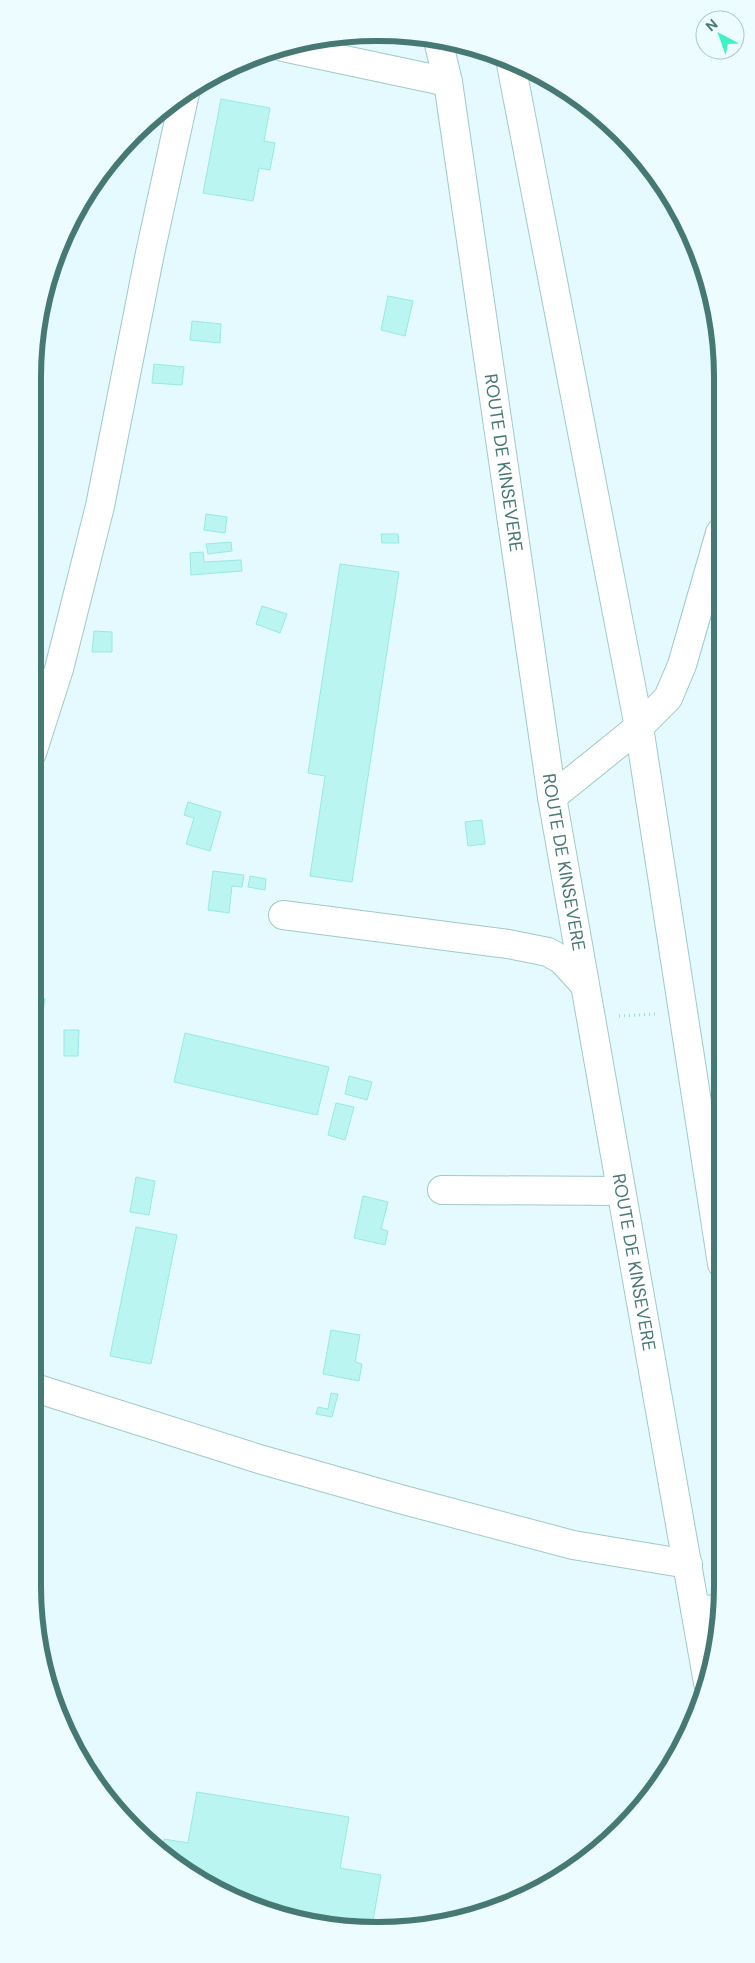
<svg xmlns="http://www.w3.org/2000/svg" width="755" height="1963" viewBox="0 0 755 1963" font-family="'DM Sans',sans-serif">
  <rect width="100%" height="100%" fill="#e4fafe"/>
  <g fill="#baf5f2" stroke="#99e9e4">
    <polygon points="221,99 270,108 264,141 275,143 270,170 259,168 253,201 203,193"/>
    <polygon points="388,296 413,301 405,336 381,330"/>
    <polygon points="192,321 221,324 220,343 190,340"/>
    <polygon points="154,364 184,367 182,385 152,383"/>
    <polygon points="206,514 227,517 225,533 204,530"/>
    <polygon points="381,534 398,534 399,543 382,543"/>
    <polygon points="231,542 232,551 208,554 206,544"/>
    <polygon points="203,552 204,562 241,560 242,571 191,575 190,553"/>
    <polygon points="340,564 399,572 352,882 310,876 325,776 308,773"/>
    <polygon points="262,606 287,614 280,633 256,624"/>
    <polygon points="94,631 112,632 112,652 92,652"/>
    <polygon points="188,802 221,812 210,851 186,844 194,818 184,815"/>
    <polygon points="482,820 485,844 468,846 465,822"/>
    <polygon points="213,871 244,875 242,887 232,886 229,913 208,910"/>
    <polygon points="250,876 266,879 265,890 248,887"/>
    <polygon points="32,996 45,999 43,1011 32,1009"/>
    <polygon points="64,1030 79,1030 78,1056 64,1056"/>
    <polygon points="185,1033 329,1067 317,1115 174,1082"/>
    <polygon points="349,1076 372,1082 367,1100 345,1094"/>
    <polygon points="336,1103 354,1107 345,1140 328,1135"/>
    <polygon points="136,1177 155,1181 149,1215 130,1212"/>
    <polygon points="363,1196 388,1202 381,1229 388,1231 385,1245 354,1238"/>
    <polygon points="136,1227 177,1235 151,1364 110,1356"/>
    <polygon points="331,1330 360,1335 355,1362 362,1364 359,1381 323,1374"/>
    <polygon points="331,1393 338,1394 332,1417 316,1414 318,1407 328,1409"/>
    <polygon points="197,1792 349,1817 340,1868 381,1875 372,1926 332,1928 267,1912 205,1884 162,1849 164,1839 188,1843"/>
  </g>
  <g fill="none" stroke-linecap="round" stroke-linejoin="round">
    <defs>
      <g id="minor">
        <path id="s1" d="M438 40 448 82 552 797 708 1683"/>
        <polyline points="283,47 448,82"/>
        <polyline points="511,64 639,727 722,1264"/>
        <polyline points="32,753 59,669 100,506 150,253 185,93"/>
        <polyline points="552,797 639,727 668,698 682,665 720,533"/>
        <polyline points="283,915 508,944 548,952 562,960 584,984"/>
        <polyline points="442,1190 621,1191"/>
        <polyline points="32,1387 259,1459 400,1499 573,1545 688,1564"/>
        <polyline points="695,1609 719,1610"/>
      </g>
    </defs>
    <use href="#minor" stroke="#a1c9c8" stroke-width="30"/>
    <g stroke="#9ddbd7" stroke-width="3" stroke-dasharray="1 4" stroke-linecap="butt">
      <polyline points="712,1012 721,1012"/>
      <polyline points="619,1016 656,1014"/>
    </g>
    <use href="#minor" stroke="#fff" stroke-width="28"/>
  </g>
  <g text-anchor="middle" stroke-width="4.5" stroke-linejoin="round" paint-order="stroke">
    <g font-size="18" fill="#477974" stroke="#ecfcff">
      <text dy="6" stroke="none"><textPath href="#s1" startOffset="428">ROUTE DE KINSEVERE</textPath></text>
      <text dy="6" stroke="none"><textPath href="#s1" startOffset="832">ROUTE DE KINSEVERE</textPath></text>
      <text dy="6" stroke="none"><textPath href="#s1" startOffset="1238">ROUTE DE KINSEVERE</textPath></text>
    </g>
  </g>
  <path d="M0 0H755V1963H0ZM377 41H378A336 336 0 0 1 714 377V1586A336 336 0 0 1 378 1922H377A336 336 0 0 1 41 1586V377A336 336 0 0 1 377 41Z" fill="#ecfcff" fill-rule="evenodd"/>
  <path fill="none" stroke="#477974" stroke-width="6" d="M377 41H378A336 336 0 0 1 714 377V1586A336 336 0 0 1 378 1922H377A336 336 0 0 1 41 1586V377A336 336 0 0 1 377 41Z"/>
  <g transform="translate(720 35) rotate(319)"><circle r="24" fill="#ecfcff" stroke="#aac8c7"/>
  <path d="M0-4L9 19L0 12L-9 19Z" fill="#40f1c8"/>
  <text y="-8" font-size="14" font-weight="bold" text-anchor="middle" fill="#477974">N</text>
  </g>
</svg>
